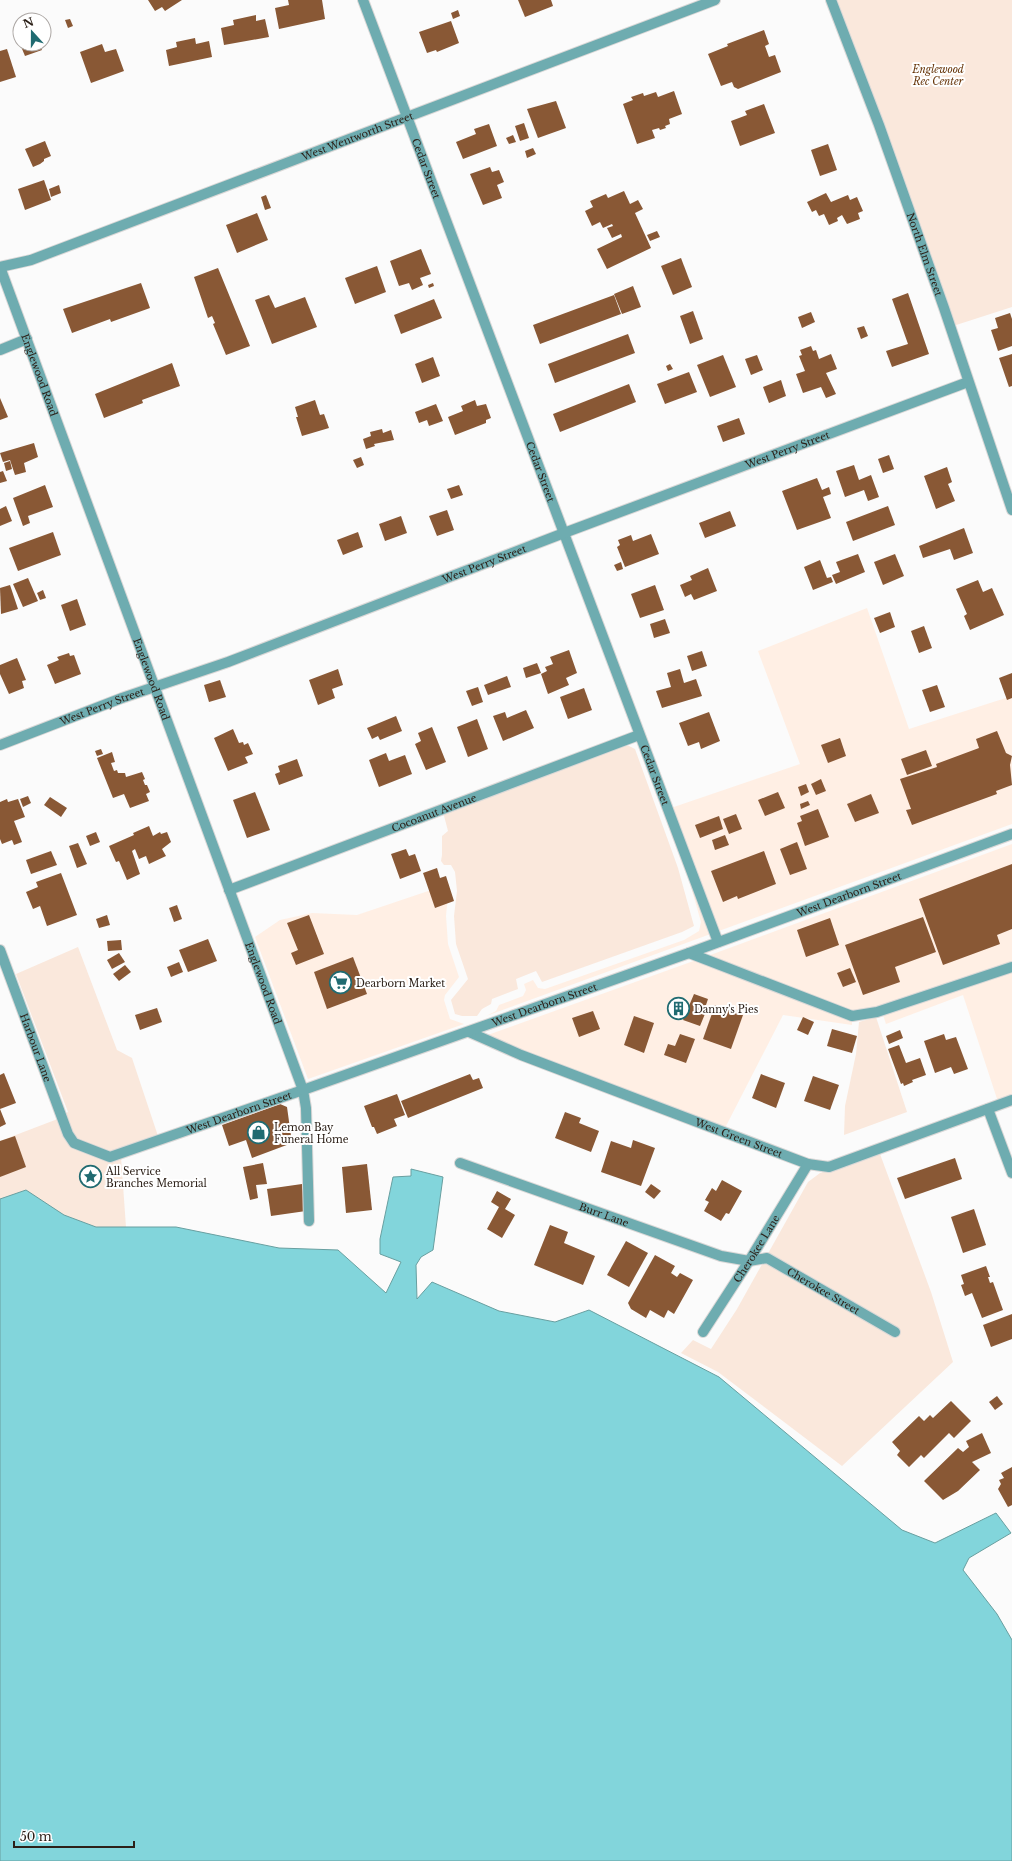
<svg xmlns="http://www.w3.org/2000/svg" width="1012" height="1861" viewBox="0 0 1012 1861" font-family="'Libre Baskerville',serif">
  <rect width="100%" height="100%" fill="#fbfbfb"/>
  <g fill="#ffefe4">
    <polygon points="867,608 909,729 1012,696 1012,824 486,1016 496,1011 499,1005 523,996 526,990 524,984 533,980 538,988 545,989 684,940 699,931 701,922 685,866 665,810 800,764 758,651"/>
    <polygon points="1012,844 1012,1104 1000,1108 963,995 886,1024 883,1015 852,1019 852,1025 783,1015 725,1128 485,1036 713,954"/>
    <polygon points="449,884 446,916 448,944 459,977 445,995 444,1000 450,1019 464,1024 308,1079 255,937 280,920 312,913 357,915"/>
  </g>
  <g fill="#fae8dc">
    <polygon points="832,0 1012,0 1012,307 950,327"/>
    <polygon points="621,746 629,746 635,749 678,868 694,926 682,932 542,982 536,971 516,979 518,989 492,999 491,1004 482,1009 477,1016 462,1016 455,1014 451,1000 468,979 456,944 454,916 457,891 455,872 451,865 444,865 441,861 442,855 442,836 448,831 443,812"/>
    <polygon points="78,947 117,1050 132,1058 160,1142 121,1157 126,1227 96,1227 64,1215 49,1206 0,1199 0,1141 55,1120 68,1112 16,974"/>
    <polygon points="876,1017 907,1112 844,1135 845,1106 856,1054 859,1022"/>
    <polygon points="880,1154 931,1292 953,1362 842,1466 718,1372 681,1353 693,1340 711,1349 737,1309 808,1182 820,1173"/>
  </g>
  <polygon fill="#82d5db" stroke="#689fa0" points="411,1169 443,1177 433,1250 421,1257 416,1265 417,1299 432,1282 499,1311 555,1322 589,1310 719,1377 902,1530 935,1543 996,1513 1011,1533 969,1558 963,1570 997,1614 1012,1640 1012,1861 0,1861 0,1199 26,1190 64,1215 96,1227 176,1227 279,1248 338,1250 386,1293 401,1262 380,1254 380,1239 393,1177 411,1176"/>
  <g fill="#895835">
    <polygon points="148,0 182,0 165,11 162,7 155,11"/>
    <polygon points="288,0 322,0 325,19 279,29 275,8 289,5"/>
    <polygon points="518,0 551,0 553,6 525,17"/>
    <polygon points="458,10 460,16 453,19 451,13"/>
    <polygon points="256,15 256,21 265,19 269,37 224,45 221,28 234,25 233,20"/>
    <polygon points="70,19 73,26 68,28 65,20"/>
    <polygon points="451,21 459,43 437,52 436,50 427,53 419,32"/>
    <polygon points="764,30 769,44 765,46 769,57 775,55 781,72 738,89 734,87 732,82 721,86 708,54 728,46 727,44"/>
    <polygon points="195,38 196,44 209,41 212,57 169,66 166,50 177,47 176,42"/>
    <polygon points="20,44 39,44 42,50 25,56"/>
    <polygon points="102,44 105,52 116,49 124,71 91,83 80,52"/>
    <polygon points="7,49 16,77 0,82 0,51"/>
    <polygon points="674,91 682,114 669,119 670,124 665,126 666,128 660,130 659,128 652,130 655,138 637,144 623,104 633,100 631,97 643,93 644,96 656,92 658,97"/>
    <polygon points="556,101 566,128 538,138 527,109"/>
    <polygon points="764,104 775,133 740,146 731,121 747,115 745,111"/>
    <polygon points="524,123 529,138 520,141 515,126"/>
    <polygon points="489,124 497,146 463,159 456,142 476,134 474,129"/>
    <polygon points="513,135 516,142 509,144 506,138"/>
    <polygon points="45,141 51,156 44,159 44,161 40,164 33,167 25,149"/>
    <polygon points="828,144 837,170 820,176 811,150"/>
    <polygon points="533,148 536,154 527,158 525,151"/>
    <polygon points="490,167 492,172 499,170 504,182 497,185 502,198 483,205 470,174"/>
    <polygon points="44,180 51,200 25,210 18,189"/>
    <polygon points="59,185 61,193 51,197 49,189"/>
    <polygon points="624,191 630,204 638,200 643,209 635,213 651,248 607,269 597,249 622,237 621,234 612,238 607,228 613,226 612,224 603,228 600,222 592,226 585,211 593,207 590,201 606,194 608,198"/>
    <polygon points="826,193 831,202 848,195 850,200 857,197 863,211 858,213 860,219 847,224 842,215 837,218 838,221 829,225 824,214 819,216 816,210 812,212 807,202"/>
    <polygon points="266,195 271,208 265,210 261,197"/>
    <polygon points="257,213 268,240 237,253 226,225"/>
    <polygon points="657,231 660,237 650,241 647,235"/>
    <polygon points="421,249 431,274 420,278 423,285 412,290 409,283 399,286 390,261"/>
    <polygon points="681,258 692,287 673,295 661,266"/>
    <polygon points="377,266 386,292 355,304 345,278"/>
    <polygon points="218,268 250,346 226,355 213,324 215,323 212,316 208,318 194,277"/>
    <polygon points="141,283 150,308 111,322 110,319 72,333 63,309"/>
    <polygon points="433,283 434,286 429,288 428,285"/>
    <polygon points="633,286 641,307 622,314 614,294"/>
    <polygon points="908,293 929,354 892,367 886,351 908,344 892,299"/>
    <polygon points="269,295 275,308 305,297 317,327 272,344 255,300"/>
    <polygon points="614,295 621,314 540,344 533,325"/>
    <polygon points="434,299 442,318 401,334 394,315"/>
    <polygon points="693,311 703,339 690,344 680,316"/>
    <polygon points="811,312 815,322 802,328 798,317"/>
    <polygon points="1010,313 1012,319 1012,346 998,351 991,330 998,328 995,318"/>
    <polygon points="864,326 868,336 861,339 857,328"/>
    <polygon points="628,334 635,353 555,383 548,364"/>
    <polygon points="811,346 813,351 816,350 819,359 831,354 837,369 826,373 836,394 826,398 821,387 803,393 796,374 805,371 799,356 802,355 800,350"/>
    <polygon points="1012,354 1012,386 1009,387 999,358"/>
    <polygon points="723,355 736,387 710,397 697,365"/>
    <polygon points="757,355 763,370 751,375 745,359"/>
    <polygon points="433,357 440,376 422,383 415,364"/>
    <polygon points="172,363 180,386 142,400 143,403 104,418 95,394"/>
    <polygon points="670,364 673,369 668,371 666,366"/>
    <polygon points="689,372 697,392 665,404 657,384"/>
    <polygon points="781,380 786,396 769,403 763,387"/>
    <polygon points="629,384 636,402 560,432 553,414"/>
    <polygon points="0,398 8,417 0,420"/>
    <polygon points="315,400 320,415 324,414 329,428 302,436 296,417 298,417 295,407"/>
    <polygon points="475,400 477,406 486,404 491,418 486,420 486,423 455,435 448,417 463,411 461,406"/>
    <polygon points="436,404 443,421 429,426 427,420 419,423 415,412"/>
    <polygon points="739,418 745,434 723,442 717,426"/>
    <polygon points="382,429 383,433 391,430 394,440 374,444 375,446 366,449 363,439 371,436 370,432"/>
    <polygon points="34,443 38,457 24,463 26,472 15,475 10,460 3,462 0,453"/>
    <polygon points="889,455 894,469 883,473 878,459"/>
    <polygon points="361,457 364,465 357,468 353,460"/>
    <polygon points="10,461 12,469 6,471 4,463"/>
    <polygon points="854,465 859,480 871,475 879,497 868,501 864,490 845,497 836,471"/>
    <polygon points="947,467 952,482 948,484 955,501 936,509 924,476"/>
    <polygon points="3,471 7,481 0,483 0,472"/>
    <polygon points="817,478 822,490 829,487 831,494 823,497 831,518 797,530 782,491"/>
    <polygon points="45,485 53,507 28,516 30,523 23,526 13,498"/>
    <polygon points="459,485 463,495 451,499 447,489"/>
    <polygon points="6,506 12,521 0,526 0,509"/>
    <polygon points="888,506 895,525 853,541 846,522"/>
    <polygon points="447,510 454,530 437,536 429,516"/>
    <polygon points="730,511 736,526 705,538 699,523"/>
    <polygon points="401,516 407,533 385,541 379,524"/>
    <polygon points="964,528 973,553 954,560 950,549 923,558 919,546"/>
    <polygon points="53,532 61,555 18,571 9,548"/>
    <polygon points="358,532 363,547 343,555 337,540"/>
    <polygon points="651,534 659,554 625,567 617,547 620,545 618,540 631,535 633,541"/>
    <polygon points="858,554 865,572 836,584 832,575 840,572 836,562"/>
    <polygon points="895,554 904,576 883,585 874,562"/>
    <polygon points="820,560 827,578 831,577 833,582 813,590 804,567"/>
    <polygon points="621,562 623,569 617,571 614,565"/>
    <polygon points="708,568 717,591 694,600 691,594 685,597 680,585 692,580 690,576"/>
    <polygon points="28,578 38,601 23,607 13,584"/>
    <polygon points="978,580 983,592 992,588 1004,615 970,630 964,616 967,614 956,589"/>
    <polygon points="10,585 18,609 1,614 0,588"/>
    <polygon points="655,585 664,610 640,618 631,594"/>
    <polygon points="43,590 46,598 40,600 37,593"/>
    <polygon points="77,599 86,625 70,631 61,605"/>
    <polygon points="890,612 895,627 880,633 874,618"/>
    <polygon points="665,619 670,633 654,638 650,624"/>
    <polygon points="924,626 932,648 919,653 911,631"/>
    <polygon points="569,650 577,673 566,678 569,685 548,694 541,674 547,671 545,667 553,664 550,657"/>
    <polygon points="702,651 707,666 692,671 687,656"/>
    <polygon points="69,653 70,656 74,655 81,674 55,684 47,665 59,660 57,657"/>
    <polygon points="17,658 26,680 22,681 24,688 9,694 0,674 0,665"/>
    <polygon points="537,663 541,673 526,678 523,668"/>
    <polygon points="338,669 343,685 332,689 335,698 318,705 309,680"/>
    <polygon points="680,669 684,683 696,679 702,696 662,708 656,691 671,687 667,673"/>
    <polygon points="1012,673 1012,698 1007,700 999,678"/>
    <polygon points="507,676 511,687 488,695 484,685"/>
    <polygon points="220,680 226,697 209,702 204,685"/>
    <polygon points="937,685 945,707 930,712 922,690"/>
    <polygon points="478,687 483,702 472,706 466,691"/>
    <polygon points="584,688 592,710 568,719 560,697"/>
    <polygon points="526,710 534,728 503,741 493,716 505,712 507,718"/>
    <polygon points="709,712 720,741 701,749 699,742 688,746 679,723"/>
    <polygon points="396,716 402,731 380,740 378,736 372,739 367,728"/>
    <polygon points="477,719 488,749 468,757 457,727"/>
    <polygon points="432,727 446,762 426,770 415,744 421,741 418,733"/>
    <polygon points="233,729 239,743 243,742 244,745 248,743 253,754 245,757 248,763 228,771 214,738"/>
    <polygon points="997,731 1006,753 1012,756 1010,765 1012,785 996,791 997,794 912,825 906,810 911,809 900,779 937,767 936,764 979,748 976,739"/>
    <polygon points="840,738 846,756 828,763 821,745"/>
    <polygon points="101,749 103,754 97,756 95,751"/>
    <polygon points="926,750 932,766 907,775 901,759"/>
    <polygon points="112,752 115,762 111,763 114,771 117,770 118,773 125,773 126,777 142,772 145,779 143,780 145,785 147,785 150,792 146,794 149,801 130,808 124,794 113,798 97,758"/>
    <polygon points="386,753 389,761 405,755 412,774 379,787 369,760"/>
    <polygon points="297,759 303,776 279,785 275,774 280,772 278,766"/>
    <polygon points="821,779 826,791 816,795 811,784"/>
    <polygon points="806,784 809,792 801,796 798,787"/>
    <polygon points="255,792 270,830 247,838 233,800"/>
    <polygon points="778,792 785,808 765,816 758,800"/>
    <polygon points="871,794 879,813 855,822 847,804"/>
    <polygon points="28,796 31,803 23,807 20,799"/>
    <polygon points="50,797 67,808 61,817 44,805"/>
    <polygon points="7,799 8,802 18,799 25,817 14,821 22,842 14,845 12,840 2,844 0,839 0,802"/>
    <polygon points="808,801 810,805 801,809 800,804"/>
    <polygon points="818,809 829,837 805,846 797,823 802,821 800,816"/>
    <polygon points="736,814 742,829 729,834 723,819"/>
    <polygon points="719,816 723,829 700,838 695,825"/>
    <polygon points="149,826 153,836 160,832 161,834 167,832 171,842 162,849 166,856 149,864 146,856 139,859 135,849 132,851 140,874 127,880 119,861 116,862 109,846 134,835 133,833"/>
    <polygon points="96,832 100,842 90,846 86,836"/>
    <polygon points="725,835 729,845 715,850 712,840"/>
    <polygon points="797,842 807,869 790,875 780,849"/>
    <polygon points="78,843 87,864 77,868 69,846"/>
    <polygon points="406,849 409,856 415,854 421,871 400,879 391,854"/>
    <polygon points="51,851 57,865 31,874 26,860"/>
    <polygon points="764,851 776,884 738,899 737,896 723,902 711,871"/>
    <polygon points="1012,864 1012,929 997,935 1000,944 943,965 919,899"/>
    <polygon points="437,868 440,878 446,876 454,901 435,908 423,873"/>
    <polygon points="61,873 77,915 47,926 40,906 33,909 26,892 38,887 36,882"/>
    <polygon points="177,905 182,919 174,922 169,908"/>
    <polygon points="107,915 110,925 99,928 96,919"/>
    <polygon points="309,915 324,954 296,965 291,953 298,950 287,923"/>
    <polygon points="923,917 936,952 895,967 900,982 863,995 845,945"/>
    <polygon points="830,918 839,945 806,957 797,930"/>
    <polygon points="208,939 217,961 188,972 179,950"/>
    <polygon points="121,940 122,950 108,951 107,941"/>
    <polygon points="119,953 125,962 112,969 107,960"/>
    <polygon points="353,957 367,994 327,1009 314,972"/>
    <polygon points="179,962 183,972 171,977 167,967"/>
    <polygon points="125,965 131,972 119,981 113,974"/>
    <polygon points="850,968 856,982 843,987 837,973"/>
    <polygon points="694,994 708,999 705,1008 707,1009 700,1026 683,1020"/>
    <polygon points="682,1001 685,1013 674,1017 670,1005"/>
    <polygon points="715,1005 743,1015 731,1049 703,1039"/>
    <polygon points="157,1008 162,1022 140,1030 135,1015"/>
    <polygon points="593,1011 600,1029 579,1037 572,1018"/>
    <polygon points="634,1016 654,1023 644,1053 624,1045"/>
    <polygon points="803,1017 814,1022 808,1035 797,1030"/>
    <polygon points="832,1029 857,1036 852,1053 827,1046"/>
    <polygon points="900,1030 903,1038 889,1044 886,1036"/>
    <polygon points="680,1034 695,1039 686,1063 664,1055 668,1044 675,1046"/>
    <polygon points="944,1034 946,1040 956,1037 968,1069 954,1074 951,1067 935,1073 924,1041"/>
    <polygon points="899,1045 906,1063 920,1058 926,1075 912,1080 913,1082 904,1086 903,1083 901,1084 888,1049"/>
    <polygon points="4,1073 16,1103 0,1109 0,1075"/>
    <polygon points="470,1074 473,1080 479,1078 483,1088 408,1118 401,1101"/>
    <polygon points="761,1074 785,1083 776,1108 752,1098"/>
    <polygon points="813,1076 839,1085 830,1110 804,1101"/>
    <polygon points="397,1094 405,1115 394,1119 397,1126 377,1134 374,1127 372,1127 364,1106"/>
    <polygon points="280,1104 287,1107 292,1143 252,1158 246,1140 229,1146 222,1125"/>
    <polygon points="0,1109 6,1124 0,1127"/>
    <polygon points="565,1112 581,1118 579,1123 599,1131 591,1152 555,1138"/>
    <polygon points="15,1136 26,1167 0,1177 0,1141"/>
    <polygon points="633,1140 655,1148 641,1186 601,1172 611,1141 631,1148"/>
    <polygon points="955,1158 962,1179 905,1199 897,1178"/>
    <polygon points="263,1163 267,1184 256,1185 258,1198 250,1200 243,1167"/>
    <polygon points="367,1164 372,1210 346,1213 342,1167"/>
    <polygon points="722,1180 742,1191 729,1214 726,1213 721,1221 704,1211 709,1202 705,1200 712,1188 716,1191"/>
    <polygon points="302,1184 306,1211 271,1216 267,1189"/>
    <polygon points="651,1184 661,1191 654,1199 645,1192"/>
    <polygon points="497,1191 511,1199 505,1209 515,1215 502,1238 487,1229 499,1207 491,1202"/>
    <polygon points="974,1209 986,1245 963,1253 951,1217"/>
    <polygon points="550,1225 568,1232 564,1243 595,1256 583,1285 534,1265"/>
    <polygon points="626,1241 648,1253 629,1287 607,1275"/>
    <polygon points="655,1255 675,1266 671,1273 677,1277 680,1273 693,1280 674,1314 668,1310 664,1318 650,1310 646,1318 631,1309 628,1303"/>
    <polygon points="986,1266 990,1277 988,1277 990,1283 993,1282 1003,1310 982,1318 972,1293 965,1296 961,1285 964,1284 961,1275"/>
    <polygon points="1012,1314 1012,1339 991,1347 983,1325"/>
    <polygon points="997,1396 1003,1404 995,1410 989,1402"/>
    <polygon points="951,1401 971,1421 954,1438 949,1433 924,1458 921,1455 909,1467 897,1455 900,1451 892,1442 919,1416 924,1421 930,1415 933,1418"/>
    <polygon points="982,1433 991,1453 972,1462 980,1470 958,1491 943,1500 924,1481 958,1448 963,1452 969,1447 966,1441"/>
    <polygon points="1012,1467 1012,1505 1008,1507 998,1489 1001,1484 999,1480 1004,1478 1001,1473"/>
  </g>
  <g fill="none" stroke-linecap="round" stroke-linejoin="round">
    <defs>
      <g id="minor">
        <path id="s1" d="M363 0 718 942"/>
        <path id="s2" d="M831 0 879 125 944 308 1012 510"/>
        <path id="s3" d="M0 267 31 260 715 0"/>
        <polyline points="0,350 27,339"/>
        <path id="s4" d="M0 745 122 698 228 662 564 533 968 382"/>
        <path id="s5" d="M229 890 639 735"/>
        <path id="s6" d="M0 950 68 1134 74 1143 110 1157 303 1090 306 1108 309 1221"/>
        <polyline points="689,953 852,1016 877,1012 1012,967"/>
        <path id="s7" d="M469 1032 521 1055 808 1164 829 1167 1012 1100"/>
        <polyline points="988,1109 1012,1173"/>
        <path id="s8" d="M460 1163 721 1256 749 1261 767 1258 895 1332"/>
        <path id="s9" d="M703 1332 749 1261 808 1164"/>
      </g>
      <g id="tertiary">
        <path id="s10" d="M0 267 303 1090 689 953 1012 834"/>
      </g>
    </defs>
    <use href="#minor" stroke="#dad8d7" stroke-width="12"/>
    <use href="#tertiary" stroke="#dad8d7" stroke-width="12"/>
    <use href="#minor" stroke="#6eacb0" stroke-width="10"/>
    <use href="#tertiary" stroke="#6eacb0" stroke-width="10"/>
  </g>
  <defs>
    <symbol id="supermarket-ring" viewBox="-11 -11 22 22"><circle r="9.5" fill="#fff" stroke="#206b71" stroke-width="1.5"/><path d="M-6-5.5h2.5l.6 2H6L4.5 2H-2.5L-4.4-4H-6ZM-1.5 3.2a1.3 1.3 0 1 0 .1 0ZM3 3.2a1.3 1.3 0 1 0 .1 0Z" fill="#206b71"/></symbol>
    <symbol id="building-ring" viewBox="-11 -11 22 22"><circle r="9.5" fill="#fff" stroke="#206b71" stroke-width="1.5"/><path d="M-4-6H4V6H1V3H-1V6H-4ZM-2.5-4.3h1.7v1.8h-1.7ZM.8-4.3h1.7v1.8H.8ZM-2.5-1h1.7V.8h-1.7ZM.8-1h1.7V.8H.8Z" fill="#206b71"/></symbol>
    <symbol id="shop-ring" viewBox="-11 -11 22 22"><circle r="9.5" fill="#fff" stroke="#206b71" stroke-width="1.5"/><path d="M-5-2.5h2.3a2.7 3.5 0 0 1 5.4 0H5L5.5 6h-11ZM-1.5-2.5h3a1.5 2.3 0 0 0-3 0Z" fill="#206b71"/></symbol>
    <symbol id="sight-ring" viewBox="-11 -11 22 22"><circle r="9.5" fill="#fff" stroke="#206b71" stroke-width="1.5"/><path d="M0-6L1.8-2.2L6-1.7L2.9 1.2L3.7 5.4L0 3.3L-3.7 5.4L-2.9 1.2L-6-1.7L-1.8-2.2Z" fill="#206b71"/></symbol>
  </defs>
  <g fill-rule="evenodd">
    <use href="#supermarket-ring" x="328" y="970" width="25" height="25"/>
    <use href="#building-ring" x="666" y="996" width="25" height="25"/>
    <use href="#shop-ring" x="246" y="1120" width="25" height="25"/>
    <use href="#sight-ring" x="78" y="1164" width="25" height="25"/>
  </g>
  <g text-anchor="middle" stroke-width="4" stroke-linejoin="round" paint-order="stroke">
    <g font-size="10" font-style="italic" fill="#663408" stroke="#fff">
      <text x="938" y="73">Englewood<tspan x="938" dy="12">Rec Center</tspan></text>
    </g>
    <g font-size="10" fill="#2c2018" stroke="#fff">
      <text dy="4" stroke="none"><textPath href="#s3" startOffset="381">West Wentworth Street</textPath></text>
      <text dy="4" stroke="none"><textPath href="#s1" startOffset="180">Cedar Street</textPath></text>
      <text dy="4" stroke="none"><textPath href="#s2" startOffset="271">North Elm Street</textPath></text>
      <text dy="4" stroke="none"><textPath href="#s10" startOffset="115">Englewood Road</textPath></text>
      <text dy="4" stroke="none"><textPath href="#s4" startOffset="841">West Perry Street</textPath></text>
      <text dy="4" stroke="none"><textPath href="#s1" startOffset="504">Cedar Street</textPath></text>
      <text dy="4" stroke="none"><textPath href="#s4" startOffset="517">West Perry Street</textPath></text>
      <text dy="4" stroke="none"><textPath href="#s10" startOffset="439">Englewood Road</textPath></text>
      <text dy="4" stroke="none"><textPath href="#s4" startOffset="109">West Perry Street</textPath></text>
      <text dy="4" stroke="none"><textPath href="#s1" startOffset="828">Cedar Street</textPath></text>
      <text dy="4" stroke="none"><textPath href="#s5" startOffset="219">Cocoanut Avenue</textPath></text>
      <text dy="4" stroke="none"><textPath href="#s10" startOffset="1457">West Dearborn Street</textPath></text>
      <text dy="4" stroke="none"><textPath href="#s10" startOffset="763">Englewood Road</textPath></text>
      <text dy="4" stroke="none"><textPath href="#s10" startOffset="1133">West Dearborn Street</textPath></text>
      <text dy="4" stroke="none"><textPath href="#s6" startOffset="104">Harbour Lane</textPath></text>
      <text dy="4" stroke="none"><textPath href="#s6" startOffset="382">West Dearborn Street</textPath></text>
      <text dy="4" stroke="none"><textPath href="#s7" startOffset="290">West Green Street</textPath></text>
      <text dy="4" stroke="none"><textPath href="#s8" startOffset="153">Burr Lane</textPath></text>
      <text dy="4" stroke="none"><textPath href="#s9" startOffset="99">Cherokee Lane</textPath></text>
      <text dy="4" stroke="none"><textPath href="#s8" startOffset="389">Cherokee Street</textPath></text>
    </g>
    <g font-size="10" fill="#2c2018" stroke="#fff" text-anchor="start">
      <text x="356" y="987">Dearborn Market</text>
      <text x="694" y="1013">Danny's Pies</text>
      <text x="274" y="1131">Lemon Bay<tspan x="274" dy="12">Funeral Home</tspan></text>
      <text x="106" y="1175">All Service<tspan x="106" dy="12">Branches Memorial</tspan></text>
    </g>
  </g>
  <g transform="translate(32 32) rotate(339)"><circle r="19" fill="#ffffff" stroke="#aba6a3"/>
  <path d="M0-3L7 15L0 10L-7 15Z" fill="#206b71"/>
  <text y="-6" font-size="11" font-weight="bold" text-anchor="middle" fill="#2c2018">N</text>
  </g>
  <path d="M14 1841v6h120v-6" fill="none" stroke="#2c2018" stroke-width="2"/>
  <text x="20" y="1841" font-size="12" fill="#2c2018" stroke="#ffffff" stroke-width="3" paint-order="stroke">50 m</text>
</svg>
